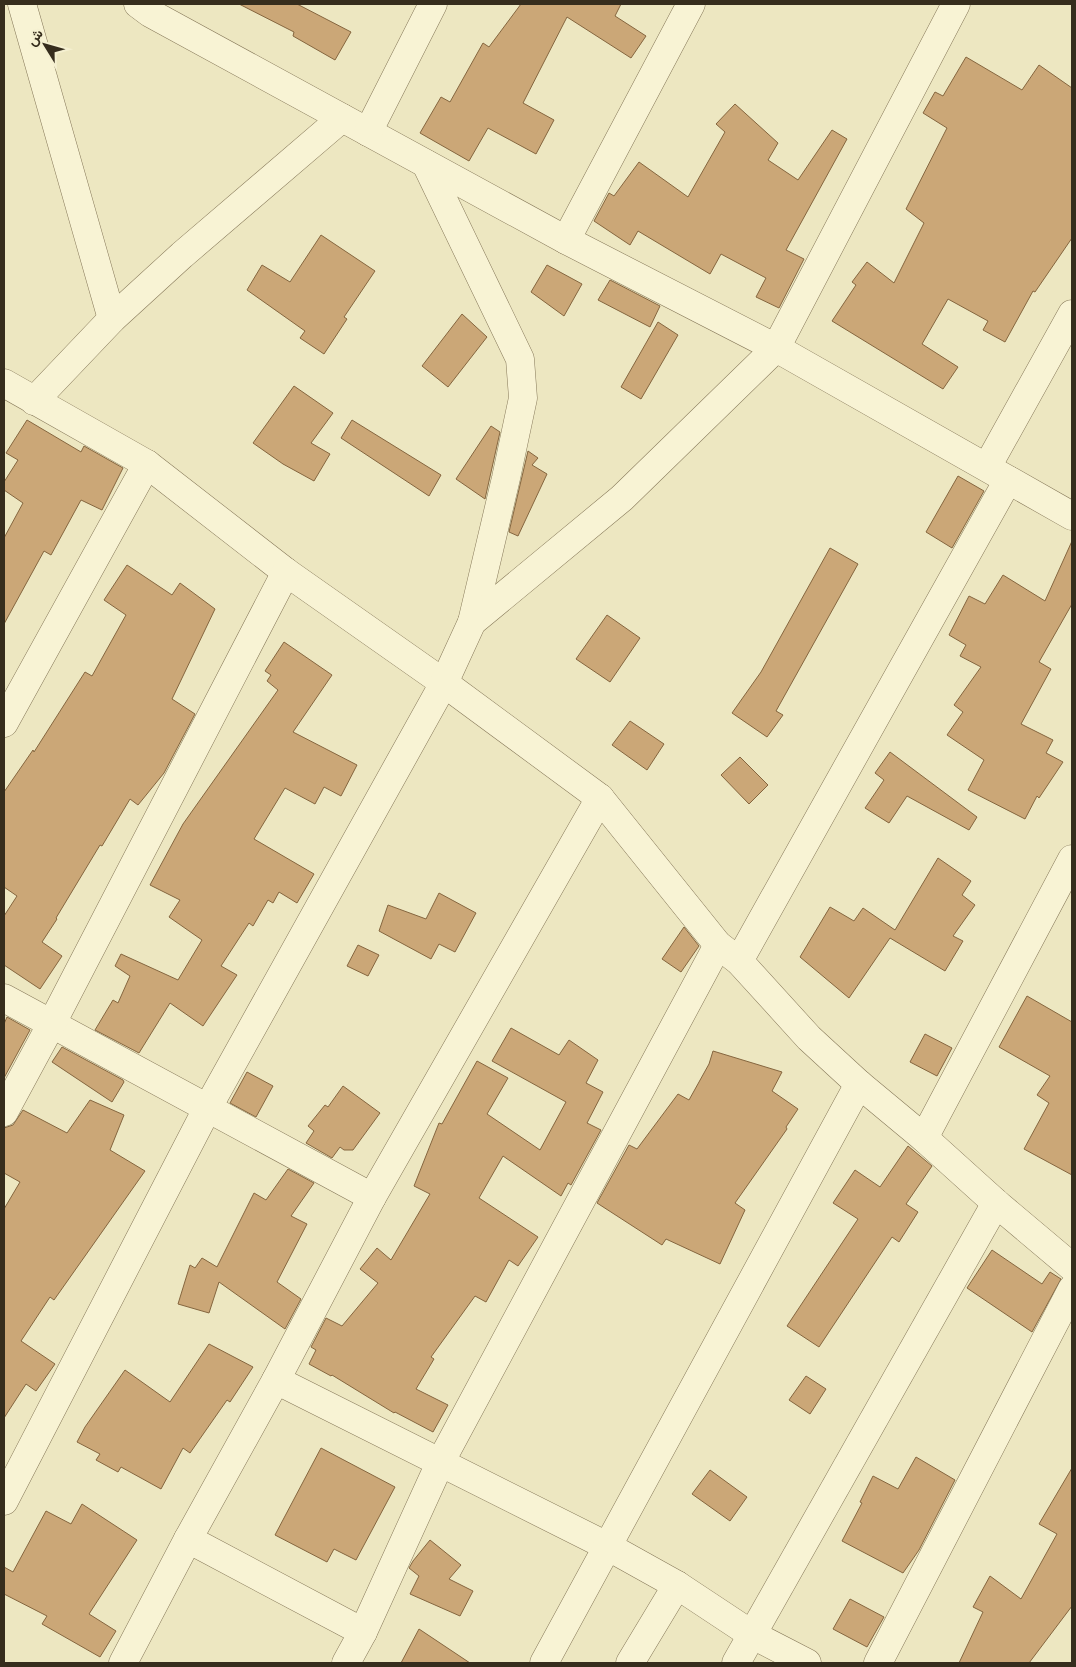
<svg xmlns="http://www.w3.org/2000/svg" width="1076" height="1667" viewBox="0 0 1076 1667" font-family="'Times New Roman',Vazirmatn,serif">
  <rect width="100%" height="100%" fill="#ede7c1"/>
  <g fill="#cba777" stroke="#85663f">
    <polygon points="239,4 297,4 351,32 335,60 293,36 294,32"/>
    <polygon points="521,4 621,4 615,16 646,36 631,58 567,17 523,103 554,120 536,154 488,128 469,161 420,133 441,97 450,102 483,43 489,47"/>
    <polygon points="966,57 1022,90 1039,65 1072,88 1072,238 1035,292 1033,291 1005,342 983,330 988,321 948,299 922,344 958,367 943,389 832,321 856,285 852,282 867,262 894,283 924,223 906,209 947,128 923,113 935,92 943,96"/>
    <polygon points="735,104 778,143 768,160 798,180 832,130 847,139 786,250 804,259 779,308 756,297 766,278 721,254 710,274 638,231 630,245 594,221 609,193 614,196 639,162 688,197 725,132 716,124"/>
    <polygon points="321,235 375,271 344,317 347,319 324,354 300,338 305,331 247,290 262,265 290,282"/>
    <polygon points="547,265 582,284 564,316 531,292"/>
    <polygon points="610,280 660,306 650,327 598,300"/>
    <polygon points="462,314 487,337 448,387 422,366"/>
    <polygon points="658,322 678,335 641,399 621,387"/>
    <polygon points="294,386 333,413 311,443 330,454 314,481 283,464 253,443"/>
    <polygon points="27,420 81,452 84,446 123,468 102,510 81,500 51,555 44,551 4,624 4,538 23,503 4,490 4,482 18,460 6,453"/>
    <polygon points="352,420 441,475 429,496 341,438"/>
    <polygon points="491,426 500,432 485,499 456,479"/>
    <polygon points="528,451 538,458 532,465 547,474 518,536 509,532"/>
    <polygon points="958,476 984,491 952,548 926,532"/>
    <polygon points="1072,541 1072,604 1039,662 1051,669 1021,724 1053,740 1046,753 1063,762 1039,798 1037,796 1025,819 968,790 984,760 947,735 963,712 954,705 981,667 960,656 966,645 949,635 969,596 985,604 1003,575 1045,601"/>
    <polygon points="830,548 858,564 776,711 783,715 767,737 732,713 761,672"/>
    <polygon points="127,565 172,595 180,583 215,609 172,699 195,714 164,773 138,805 130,799 102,846 100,845 56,918 57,919 42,942 62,956 40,989 4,965 4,916 17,896 4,887 4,792 33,750 34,752 85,672 92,676 126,615 104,600"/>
    <polygon points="607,615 640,638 610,682 576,659"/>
    <polygon points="284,642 332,675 293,732 357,765 341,796 324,787 315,804 285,788 254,839 314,874 297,903 279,892 273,903 268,900 253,926 249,923 221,966 237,975 203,1026 170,1003 139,1053 95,1030 113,1000 118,1003 130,976 115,966 121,954 178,980 202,940 169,917 180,900 150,885 183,824 278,690 267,681 271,675 265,671"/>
    <polygon points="630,721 664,744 647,770 612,745"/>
    <polygon points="890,752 977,817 969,830 907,796 889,823 865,808 884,780 875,773"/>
    <polygon points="740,757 768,785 749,804 721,775"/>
    <polygon points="938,858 971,881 962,895 975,905 953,936 963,941 945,971 890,938 849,998 800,957 830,907 854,921 863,908 895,930"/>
    <polygon points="439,893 476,913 455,952 439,944 431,959 379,931 388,905 426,919"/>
    <polygon points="684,927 699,946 681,972 662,959"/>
    <polygon points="358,945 379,955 368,976 347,966"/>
    <polygon points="1027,996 1072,1022 1072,1175 1024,1149 1049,1103 1037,1095 1050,1076 999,1047"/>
    <polygon points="7,1017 30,1030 4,1078 4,1024"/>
    <polygon points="511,1028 559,1055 569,1040 598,1060 586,1083 603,1092 587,1123 601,1130 571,1185 568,1183 561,1196 503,1156 479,1198 538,1237 518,1266 509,1260 486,1302 475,1296 431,1357 434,1359 416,1389 448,1405 433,1432 395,1412 394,1413 332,1375 331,1376 309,1364 316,1350 311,1347 326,1318 342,1326 378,1283 360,1269 377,1248 391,1260 430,1194 414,1186 439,1123 442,1124 477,1061 508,1078 487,1114 540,1150 566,1102 492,1061"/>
    <polygon points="925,1034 952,1048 937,1076 910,1062"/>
    <polygon points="62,1047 123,1080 124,1082 112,1102 52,1062"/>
    <polygon points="713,1051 782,1072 772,1091 798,1109 786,1127 787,1129 735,1203 745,1210 720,1264 666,1239 662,1245 597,1203 629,1145 637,1149 678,1094 689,1100 709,1064"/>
    <polygon points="247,1072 273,1086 256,1117 230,1103"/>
    <polygon points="343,1086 380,1113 353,1150 344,1150 340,1147 332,1158 306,1143 314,1131 308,1126 325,1105 328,1107"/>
    <polygon points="90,1100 124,1115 110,1150 145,1171 54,1300 50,1297 21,1341 55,1364 36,1391 26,1384 4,1418 4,1209 20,1182 4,1173 4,1128 13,1125 23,1110 67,1133"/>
    <polygon points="908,1146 932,1166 906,1204 918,1212 899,1242 892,1237 819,1347 787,1326 858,1219 833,1203 855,1170 880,1187"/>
    <polygon points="288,1169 314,1183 291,1216 307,1224 277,1282 301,1299 285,1329 219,1282 209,1313 178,1304 190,1265 195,1268 202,1258 217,1267 254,1193 266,1200"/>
    <polygon points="992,1250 1042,1284 1050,1272 1061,1279 1032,1332 967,1288"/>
    <polygon points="209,1344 253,1367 230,1402 227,1400 190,1453 183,1448 161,1489 121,1467 118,1472 96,1460 100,1454 77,1442 85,1427 125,1370 170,1402"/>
    <polygon points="806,1376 826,1389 810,1414 789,1400"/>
    <polygon points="321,1448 395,1487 356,1560 334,1549 327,1562 275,1535"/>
    <polygon points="916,1457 955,1480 919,1550 903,1573 842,1541 862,1503 860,1502 873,1476 898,1489"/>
    <polygon points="1072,1468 1072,1606 1029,1663 959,1663 983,1612 973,1607 990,1576 1021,1599 1057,1534 1039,1524"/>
    <polygon points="710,1470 747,1497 730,1521 692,1494"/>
    <polygon points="82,1504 137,1540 89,1614 116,1631 100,1657 42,1624 47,1616 4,1594 4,1567 13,1572 46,1511 71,1524"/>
    <polygon points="430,1540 461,1565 449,1579 473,1591 460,1616 410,1594 419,1576 409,1568 413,1561"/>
    <polygon points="850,1599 884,1617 867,1647 833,1629"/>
    <polygon points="419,1629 470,1663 401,1663"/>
  </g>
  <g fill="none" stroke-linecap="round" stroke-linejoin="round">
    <defs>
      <g id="street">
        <polyline points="22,4 112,319"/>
        <polyline points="138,4 150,13 566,240 776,348 1072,516"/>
        <polyline points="368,132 433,4"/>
        <polyline points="426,164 520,359 523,398 506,478 472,622"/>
        <polyline points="566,240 691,4"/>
        <polyline points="4,383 147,464 286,572 444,683 600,798 718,945 739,961 809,1038 859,1084 924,1138 996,1203 1072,1267"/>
        <polyline points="34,401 112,319 182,255 342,118"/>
        <polyline points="987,467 1072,314"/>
        <polyline points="4,723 147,464"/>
        <polyline points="739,961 1008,480"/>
        <polyline points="4,998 372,1197"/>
        <polyline points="4,1112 51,1025 286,572"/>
        <polyline points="924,1138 1072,859"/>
        <polyline points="276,1380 607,1546 677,1585 751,1634 807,1663"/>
        <polyline points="4,1501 207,1109 444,683 472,622 622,498 776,348 956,4"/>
        <polyline points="188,1539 363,1632"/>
        <polyline points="123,1663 188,1539 276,1380 372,1197 600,798"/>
        <polyline points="346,1663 363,1632 440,1463 718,945"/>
        <polyline points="544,1663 859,1084"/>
        <polyline points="630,1663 677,1585"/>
        <polyline points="736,1663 996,1203"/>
        <polyline points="878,1663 1072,1289"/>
      </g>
    </defs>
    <use href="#street" stroke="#867859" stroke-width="29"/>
    <use href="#street" stroke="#f8f3d4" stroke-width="28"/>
  </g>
  <rect width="1076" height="1667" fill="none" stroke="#362d1d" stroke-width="10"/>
  <g transform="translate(45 45) rotate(307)" stroke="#f5f0d1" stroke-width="4" paint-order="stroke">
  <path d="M0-4L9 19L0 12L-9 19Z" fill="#362d1d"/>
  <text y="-8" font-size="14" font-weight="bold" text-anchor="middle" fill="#362d1d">ش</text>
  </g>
</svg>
